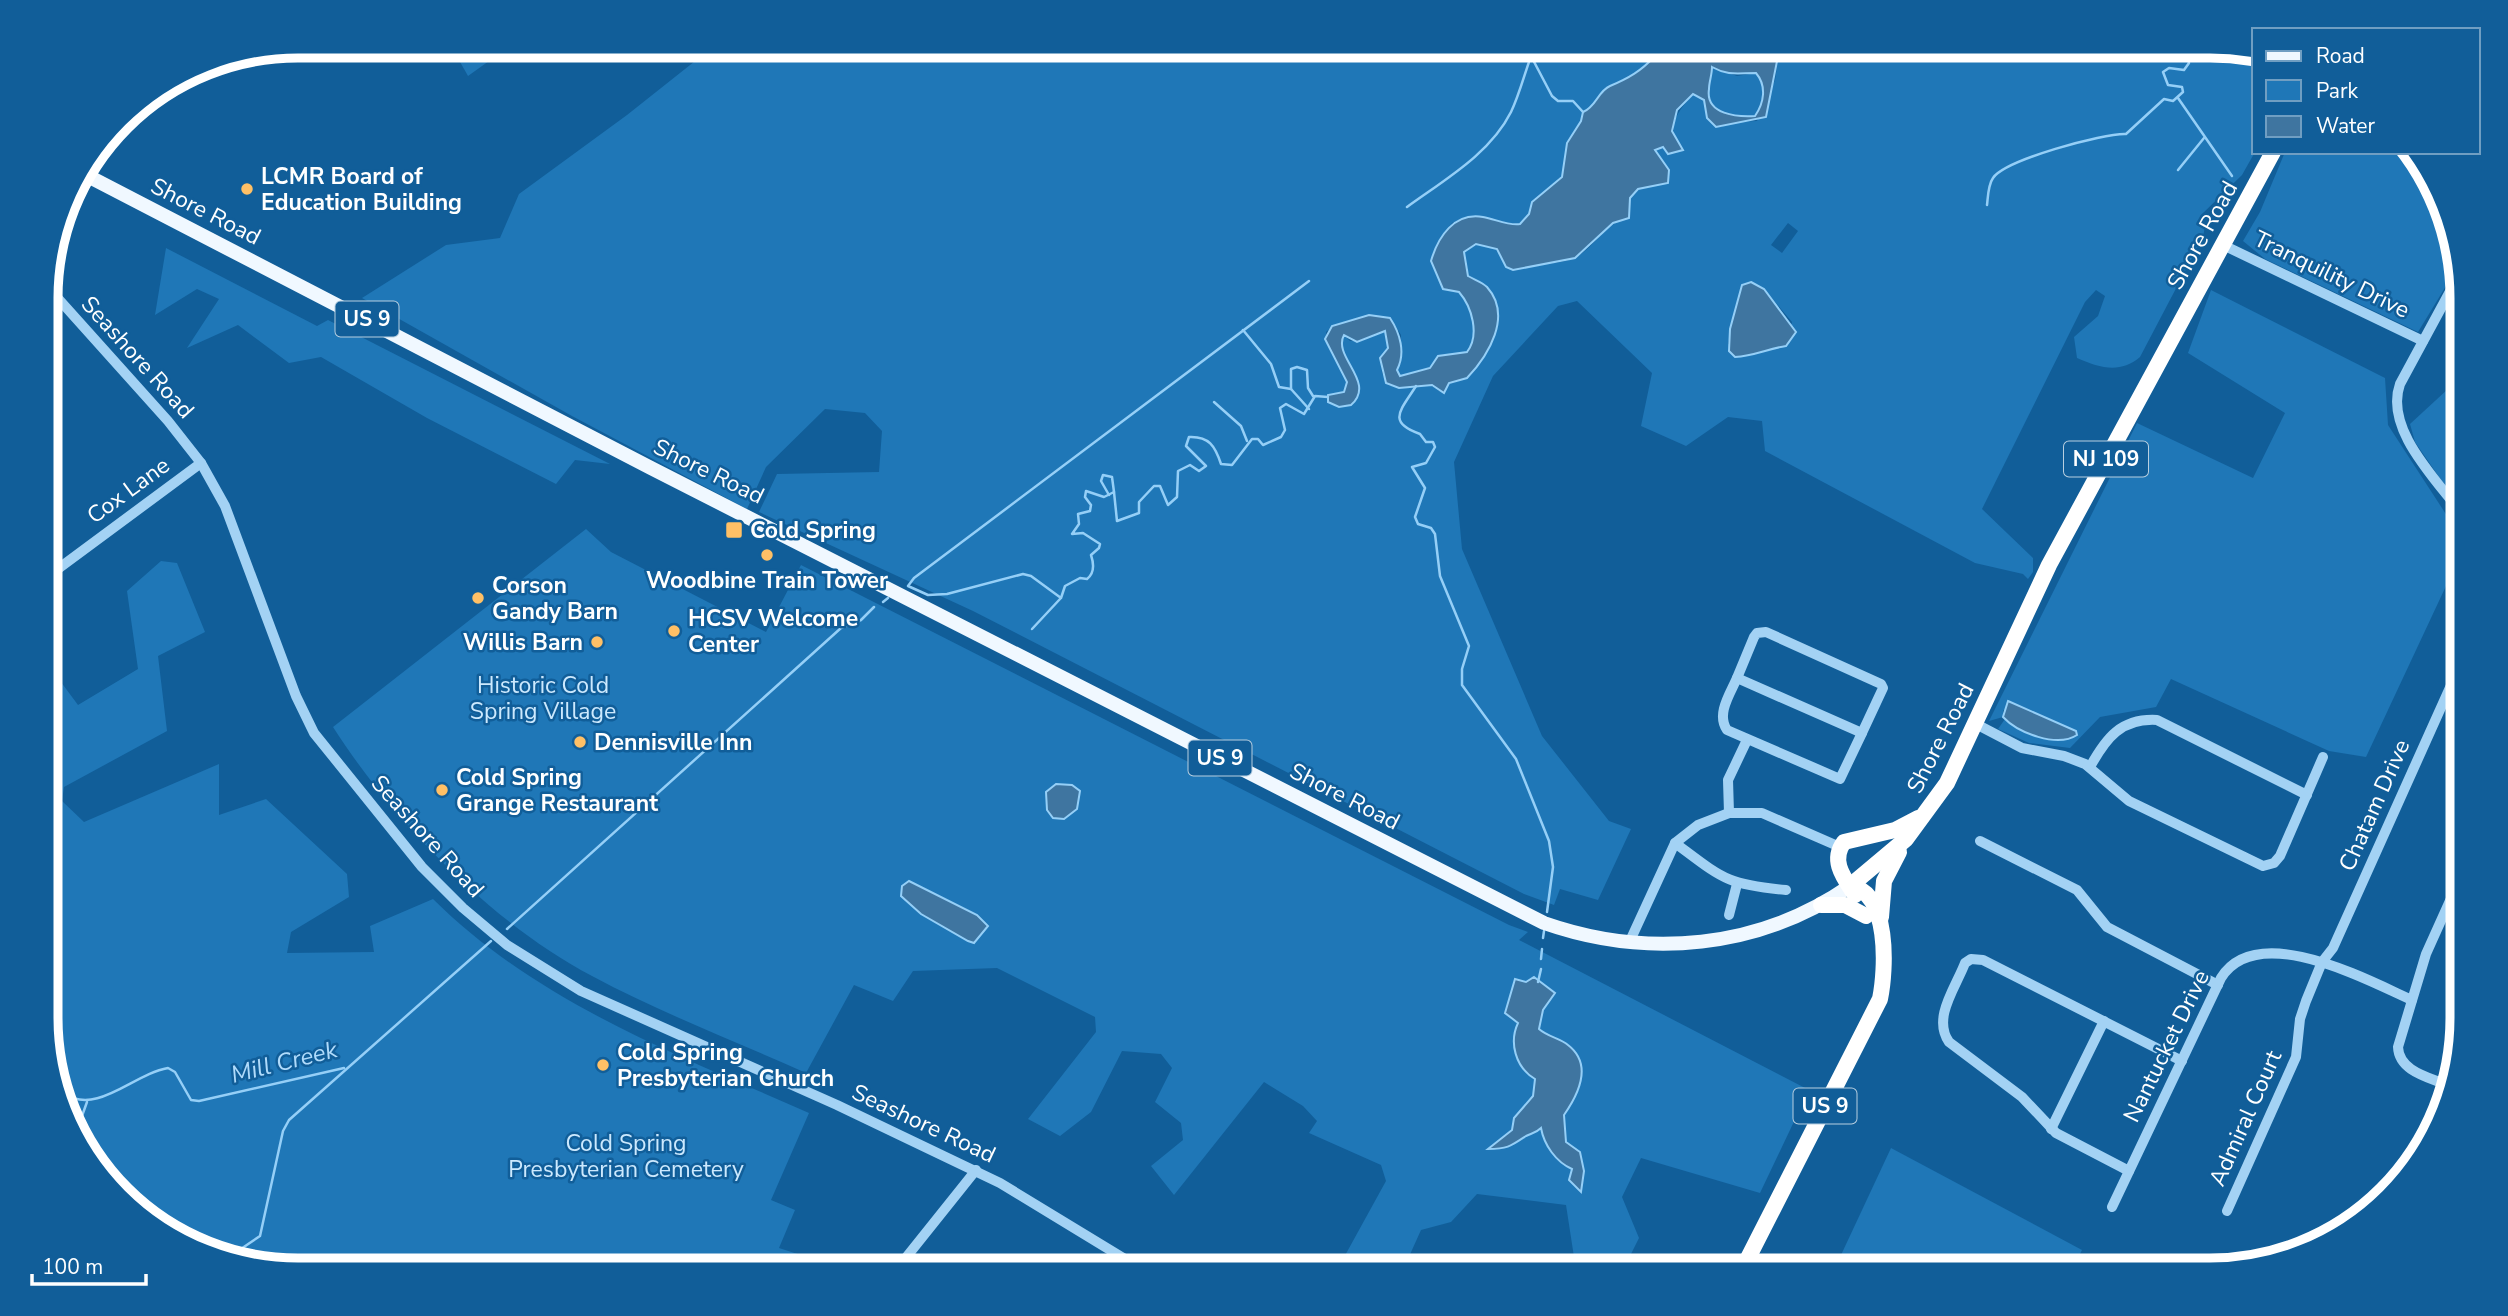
<svg xmlns="http://www.w3.org/2000/svg" width="2508" height="1316" viewBox="0 0 2508 1316" font-family="'Nunito Sans',sans-serif">
  <rect width="100%" height="100%" fill="#115e99"/>
  <g fill="#1f77b7" fill-rule="evenodd">
    <polygon points="451,46 510,46 468,76"/>
    <path d="M714 46H1654L1655 56 1637 75 1618 85 1582 114 1581 121 1567 143 1562 176 1532 202 1529 214 1520 224 1463 218 1452 223 1431 262 1440 283C1446 286 1456 289 1461 293 1476 305 1477 338 1467 352L1441 355 1430 368 1400 376 1397 370 1401 362V335L1393 322 1369 315 1333 326 1326 332 1327 343 1347 382 1344 392 1330 394 1327 398 1328 402 1339 407 1351 405 1342 340 1344 335 1350 341H1360L1385 331 1388 348 1381 358 1382 373 1388 385C1404 391 1427 378 1439 391L1449 383 1467 378C1490 337 1518 309 1469 276L1464 252 1478 244 1500 250 1504 264C1521 265 1561 266 1576 257 1596 246 1605 223 1629 217L1630 198 1638 189 1664 184 1665 164 1655 150 1663 147 1668 154 1677 153C1670 122 1673 118 1693 94L1704 100 1706 114 1720 127 1733 122 1757 121 1775 80 1780 46H2210L2254 56 2255 152 2242 175 2200 216 2205 226 2203 237 2140 357C2120 374 2100 368 2077 358L2074 337 2098 316 2105 296 2096 290 2085 302 1982 509 2033 558V572L2028 579 2023 574 1975 563 1765 451 1762 421 1728 417 1686 446 1641 426 1652 373 1577 301 1558 306 1493 376 1454 462 1462 549 1542 736 1609 821 1631 829 1598 900 1560 889 1554 905 1524 894 973 611 759 512 777 474 879 472 882 431 865 413 825 409 766 467 747 509 572 416 362 298 446 245 500 238 519 194 627 115ZM1788 223 1798 231 1782 253 1771 245ZM1751 282 1764 289 1792 322 1786 346 1766 348 1728 344 1733 321Z"/>
    <polygon points="1728,46 1760,46 1761,50 1756,57 1742,61 1734,58"/>
    <path d="M1712 67 1737 76 1756 73C1766 86 1764 103 1755 116 1738 117 1705 115 1709 89 1709 82 1712 74 1712 67Z"/>
    <polygon points="2285,152 2414,152 2420,157 2460,263 2418,332 2265,259 2243,241 2260,212"/>
    <polygon points="166,248 317,326 328,320 610,464 575,460 556,484 427,418 321,357 289,363 238,325 187,348 219,299 197,289 155,315"/>
    <polygon points="2211,290 2385,378 2388,425 2453,525 2446,586 2366,757 2329,751 2171,679 2156,707 2100,717 2070,748 2029,743 1998,729 2005,719 2044,738 2003,710 2003,717 1989,721 2137,423 2253,478 2285,413 2188,353"/>
    <polygon points="2461,377 2461,504 2459,506 2415,442 2410,424"/>
    <path d="M586 529 611 552 766 632 801 565 1509 925 1528 932 1519 940 1809 1090 1760 1193 1641 1158 1622 1197 1639 1238 1623 1270H1576L1566 1205 1477 1194 1451 1222 1421 1230 1403 1270H1337L1386 1181 1381 1165 1309 1133 1317 1121 1303 1106 1264 1082 1174 1195 1151 1166 1183 1140 1181 1123 1155 1102 1172 1068 1161 1054 1122 1051 1091 1112 1060 1136 1028 1119 1096 1032 1095 1017 997 968 913 971 893 1001 854 985 806 1073C735 1041 661 1013 592 976 491 923 394 822 333 727Z"/>
    <path d="M161 561 177 563 205 632 158 656 167 731 64 787 62 801 84 822 219 764V815L266 799 347 874 349 897 291 932 287 953 374 952 370 926 433 899C538 1003 676 1054 809 1113L771 1200 795 1210 779 1248 847 1270H298L186 1244 88 1159 48 1051 47 689 58 678 78 705 138 669 127 591Z"/>
    <polygon points="1891,1148 2082,1250 2072,1270 1834,1270"/>
  </g>
  <g fill="#3f75a0" stroke="#95cff7" stroke-width="2" fill-rule="evenodd">
    <path d="M1654 46H1728L1734 58 1744 61 1759 55 1760 46H1780L1766 117 1716 127 1707 118 1704 100 1693 94 1677 110 1672 131 1683 150 1668 154 1663 147 1655 150 1669 170 1668 183 1638 189 1630 198 1629 218 1613 223 1575 258 1513 270 1506 267 1497 249 1476 244 1464 252 1468 276C1475 280 1482 282 1487 287 1513 316 1488 356 1467 378L1449 383 1444 393 1432 385 1399 388 1386 383 1380 358 1388 348 1385 331 1357 342 1344 335C1332 357 1377 382 1351 405L1339 407 1328 402V395L1344 392 1347 382 1325 339 1332 326 1369 315 1390 318C1400 333 1406 353 1397 370L1400 376 1430 368 1438 356 1467 352C1480 335 1472 307 1459 292L1443 289 1431 261C1438 237 1454 212 1483 217 1495 219 1509 226 1520 224L1529 214 1532 202 1562 177 1567 143 1581 121 1583 112C1596 107 1598 91 1610 86 1629 78 1641 71 1655 56ZM1712 67C1728 76 1738 73 1756 73 1767 86 1764 103 1755 116 1738 117 1705 115 1709 89 1709 82 1712 75 1712 67Z"/>
    <path d="M1751 282 1764 289 1796 332 1786 346C1767 349 1754 356 1735 357L1729 351 1730 329 1742 285Z"/>
    <path d="M2008 701 2076 731 2077 735C2057 748 2018 733 2003 717Z"/>
    <polygon points="1056,784 1072,785 1080,791 1077,809 1064,819 1053,818 1047,810 1046,792"/>
    <polygon points="909,881 977,915 988,926 974,943 968,941 921,914 901,896 902,886"/>
    <path d="M1534 977 1555 993 1543 1010 1539 1029C1548 1037 1560 1038 1568 1045 1594 1065 1578 1095 1564 1115L1566 1142 1580 1152 1584 1171 1581 1192 1569 1180 1572 1169C1556 1162 1544 1145 1541 1128 1536 1133 1532 1133 1526 1136 1511 1146 1508 1149 1488 1149L1512 1130 1514 1118 1533 1096 1535 1079C1515 1067 1509 1042 1518 1023L1505 1013 1515 979 1526 982Z"/>
  </g>
  <g fill="none" stroke-linecap="round" stroke-linejoin="round">
    <g stroke="#95cff7" stroke-width="2.5">
      <polyline points="1918,55 1924,46"/>
      <polyline points="1531,56 1552,96 1558,101 1573,101 1583,112"/>
      <polyline points="2178,98 2232,176"/>
      <polyline points="2178,170 2204,138"/>
      <path d="M1987 205C1988 197 1988 185 1993 178 2005 160 2103 133 2126 134L2164 99 2173 101 2183 92 2182 87 2168 85 2163 72 2169 68 2184 70 2189 63 2187 55 2173 49 2157 57 2148 46"/>
      <path d="M1407 207C1444 180 1490 154 1511 112 1521 91 1526 67 1535 46"/>
      <path d="M1309 281 914 578 908 586 928 595 947 594 1023 574 1031 576 1061 598 1065 586 1080 578 1087 579C1095 573 1094 564 1091 555L1099 548 1100 544 1083 533 1072 534 1079 524 1078 514 1090 511 1091 505 1085 497 1086 491 1104 497 1114 492 1117 521 1139 513V502L1154 486H1160L1168 505 1177 497 1178 471 1190 465 1199 471 1206 466 1186 446 1189 437C1209 436 1215 446 1221 464L1232 465 1252 439H1258L1263 445 1281 437 1285 430 1280 408 1286 404 1304 414 1315 396 1328 397"/>
      <polyline points="1243,330 1271,364 1279,387 1291,389"/>
      <path d="M1416 386C1401 410 1386 422 1420 434L1426 442H1433L1435 447 1426 463 1412 467 1425 488 1415 517 1418 524 1431 528 1435 534 1440 576 1469 646 1462 669V685L1516 759 1549 841 1553 867 1547 912"/>
      <polyline points="1214,402 1241,426 1247,441"/>
      <polyline points="1309,409 1291,389 1291,369 1297,367 1307,370 1308,388 1313,396"/>
      <polyline points="1109,495 1101,481 1103,475 1112,477 1114,492"/>
      <polyline points="883,602 888,598"/>
      <polyline points="1032,629 1060,599"/>
      <polyline points="507,929 841,628 861,620 874,607"/>
      <polyline points="1543,938 1544,931"/>
      <polyline points="1541,959 1542,949"/>
      <polyline points="1538,982 1541,969"/>
      <path d="M64 1094C99 1115 133 1074 168 1068L175 1072 191 1100 199 1101 344 1068"/>
      <polyline points="77,1130 87,1102"/>
      <polyline points="232,1255 260,1236 283,1131 289,1120 491,941"/>
    </g>
    <g stroke="#a3d2f4" stroke-width="10">
      <polyline points="2223,245 2423,341"/>
      <path d="M2460 273 2400 384C2384 429 2436 479 2461 513"/>
      <polyline points="46,285 168,421 201,463 225,506 296,696 314,733 422,867 463,908 507,945 581,991 837,1105 1000,1183 1143,1270"/>
      <polyline points="47,577 201,463"/>
      <path d="M1737 678 1862 733 1840 779 1727 730C1716 714 1730 694 1737 678Z"/>
      <polyline points="1737,678 1754,637 1757,633 1766,632 1881,684 1883,688 1862,733"/>
      <polyline points="1976,724 2022,748 2064,756 2085,764 2129,801 2263,866 2274,863 2280,856 2323,757"/>
      <path d="M2090 767C2106 738 2121 718 2157 720L2307 795"/>
      <polyline points="1729,813 1728,780 1747,740"/>
      <polyline points="1980,841 2077,890 2107,927 2218,985"/>
      <path d="M1675 843C1722 878 1726 885 1786 890"/>
      <polyline points="1729,915 1737,884"/>
      <polyline points="1629,943 1675,843 1698,825 1729,813 1762,813 1840,847"/>
      <path d="M2447 1085C2428 1077 2399 1071 2398 1047L2426 954 2462 874"/>
      <polyline points="2051,1129 2104,1021"/>
      <path d="M2129 1171 2056 1133 2022 1097 1949 1042C1932 1018 1956 987 1965 963L1971 959 1983 960 2182 1061"/>
      <path d="M2112 1207 2221 978C2257 920 2367 980 2412 1000"/>
      <polyline points="2227,1211 2296,1057 2300,1019 2306,1001 2322,962 2333,948 2461,663"/>
      <polyline points="1487,1260 1488,1270"/>
      <polyline points="896,1270 976,1170"/>
    </g>
    <path stroke="#f0f8ff" stroke-width="14" d="M82 173 651 468 1544 923C1647 959 1759 949 1850 886"/>
    <g stroke="#fff" stroke-width="16">
      <polyline points="1850,886 1906,839 1947,783 2049,565 2273,152"/>
      <path d="M1855 895C1844 878 1830 861 1844 842L1895 830 1918 818"/>
      <polyline points="1821,905 1845,905 1866,916"/>
      <polyline points="1881,917 1884,881 1899,852"/>
      <path d="M1742 1270 1880 999C1886 970 1890 892 1850 886"/>
    </g>
  </g>
  <g fill="#ffc066" stroke="#115e99" stroke-width="2.5">
    <circle cx="247" cy="189" r="7"/>
    <rect x="725" y="521" width="18" height="18" rx="3.5"/>
    <circle cx="767" cy="555" r="7"/>
    <circle cx="478" cy="598" r="7"/>
    <circle cx="674" cy="631" r="7"/>
    <circle cx="597" cy="642" r="7"/>
    <circle cx="580" cy="742" r="7"/>
    <circle cx="442" cy="790" r="7"/>
    <circle cx="603" cy="1065" r="7"/>
  </g>
  <g text-anchor="middle" stroke-width="5" stroke-linejoin="round" paint-order="stroke">
    <g fill="#115e99" stroke="#b8cfe0" stroke-width="2">
      <rect x="335.5" y="301.5" width="63" height="35" rx="5"/>
      <rect x="2064" y="441.5" width="84" height="35" rx="5"/>
      <rect x="1188.5" y="740.5" width="63" height="35" rx="5"/>
      <rect x="1793.5" y="1088.5" width="63" height="35" rx="5"/>
    </g>
    <g font-size="21" font-weight="bold" fill="#fff">
      <text x="367" y="326">US 9</text>
      <text x="2106" y="466">NJ 109</text>
      <text x="1220" y="765">US 9</text>
      <text x="1825" y="1113">US 9</text>
    </g>
    <g font-size="23" font-weight="bold" fill="#fff" stroke="#115e99" text-anchor="start">
      <text x="261" y="184">LCMR Board of<tspan x="261" dy="26">Education Building</tspan></text>
      <text x="750" y="538">Cold Spring</text>
      <text x="767" y="588" text-anchor="middle">Woodbine Train Tower</text>
      <text x="492" y="593">Corson<tspan x="492" dy="26">Gandy Barn</tspan></text>
      <text x="688" y="626">HCSV Welcome<tspan x="688" dy="26">Center</tspan></text>
      <text x="583" y="650" text-anchor="end">Willis Barn</text>
      <text x="594" y="750">Dennisville Inn</text>
      <text x="456" y="785">Cold Spring<tspan x="456" dy="26">Grange Restaurant</tspan></text>
      <text x="617" y="1060">Cold Spring<tspan x="617" dy="26">Presbyterian Church</tspan></text>
    </g>
    <g font-size="23" fill="#fff" stroke="#115e99">
      <text transform="translate(206 211) rotate(27)" y="8">Shore Road</text>
      <text transform="translate(2202 235) rotate(-61)" y="8">Shore Road</text>
      <text transform="translate(2332 274) rotate(26)" y="8">Tranquility Drive</text>
      <text transform="translate(138 357) rotate(48)" y="8">Seashore Road</text>
      <text transform="translate(709 471) rotate(26)" y="8">Shore Road</text>
      <text transform="translate(128 490) rotate(-36)" y="8">Cox Lane</text>
      <text transform="translate(1940 738) rotate(-63)" y="8">Shore Road</text>
      <text transform="translate(1345 796) rotate(27)" y="8">Shore Road</text>
      <text transform="translate(2374 805) rotate(-66)" y="8">Chatam Drive</text>
      <text transform="translate(428 836) rotate(48)" y="8">Seashore Road</text>
      <text transform="translate(2166 1046) rotate(-64)" y="8">Nantucket Drive</text>
      <text transform="translate(2245 1118) rotate(-66)" y="8">Admiral Court</text>
      <text transform="translate(924 1123) rotate(25)" y="8">Seashore Road</text>
    </g>
    <g font-size="23" fill="#cce9fe" stroke="#115e99">
      <text x="543" y="693">Historic Cold<tspan x="543" dy="26">Spring Village</tspan></text>
      <text x="626" y="1151">Cold Spring<tspan x="626" dy="26">Presbyterian Cemetery</tspan></text>
    </g>
    <g font-size="24" font-style="italic" fill="#b0dbfb" stroke="#115e99">
      <text transform="translate(284 1062) rotate(-14)" y="8">Mill Creek</text>
    </g>
  </g>
  <path d="M0 0H2508V1316H0ZM298 58H2210A240 240 0 0 1 2450 298V1018A240 240 0 0 1 2210 1258H298A240 240 0 0 1 58 1018V298A240 240 0 0 1 298 58Z" fill="#115e99" fill-rule="evenodd"/>
  <path fill="none" stroke="#fff" stroke-width="9" d="M298 58H2210A240 240 0 0 1 2450 298V1018A240 240 0 0 1 2210 1258H298A240 240 0 0 1 58 1018V298A240 240 0 0 1 298 58Z"/>
  <rect x="2252" y="28" width="228" height="126" fill="#115e99" stroke="#709ec2" stroke-width="2"/>
  <rect x="2266" y="51" width="35" height="10" fill="#f0f8ff" stroke="#709ec2" stroke-width="2"/>
  <text x="2316" y="63" font-size="21" fill="#ffffff">Road</text>
  <rect x="2266" y="80" width="35" height="21" fill="#1f77b7" stroke="#709ec2" stroke-width="2"/>
  <text x="2316" y="98" font-size="21" fill="#ffffff">Park</text>
  <rect x="2266" y="116" width="35" height="21" fill="#3f75a0" stroke="#709ec2" stroke-width="2"/>
  <text x="2316" y="133" font-size="21" fill="#ffffff">Water</text>
  <path d="M32 1274v10h114v-10" fill="none" stroke="#ffffff" stroke-width="3.5"/>
  <text x="42" y="1274" font-size="21" fill="#ffffff" stroke="#115e99" stroke-width="5" paint-order="stroke">100 m</text>
</svg>
